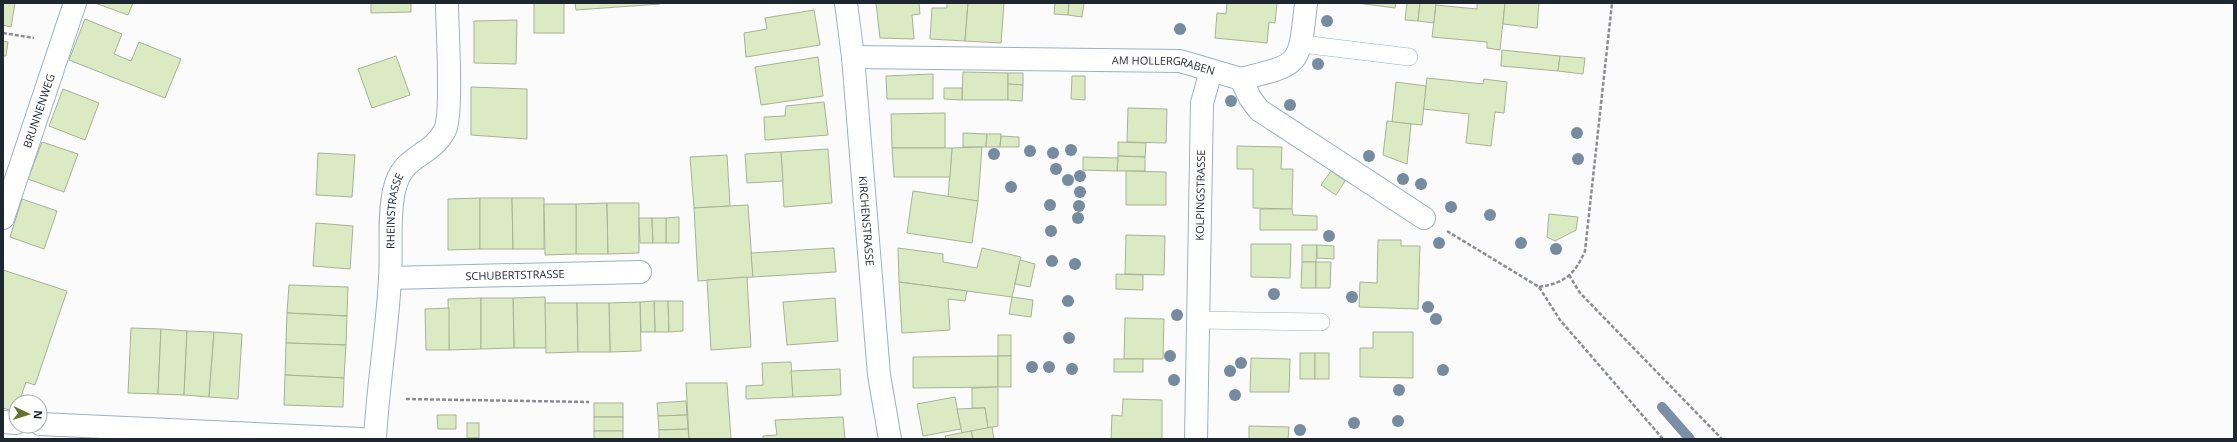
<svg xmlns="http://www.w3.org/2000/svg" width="2237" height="442" viewBox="0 0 2237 442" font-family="'Open Sans',sans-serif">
  <rect width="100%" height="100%" fill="#fbfbfb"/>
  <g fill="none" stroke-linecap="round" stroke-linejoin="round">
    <polyline stroke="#7a8ea7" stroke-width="10" points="1662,407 1690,439"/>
  </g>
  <g fill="#dceac4" stroke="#a7b294">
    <polygon points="3,3 15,3 11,27 3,25"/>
    <polygon points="95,3 133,3 128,15"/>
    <polygon points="371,3 411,3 411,12 371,13"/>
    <rect x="534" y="3" width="30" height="30"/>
    <polygon points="575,3 660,3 660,4 576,10"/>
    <polygon points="876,3 919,3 920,14 912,15 914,39 880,38"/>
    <polygon points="947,3 968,3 965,41 930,39 932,8 947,8"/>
    <polygon points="968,3 1004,3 1001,43 965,41"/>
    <polygon points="1055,3 1069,3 1068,15 1054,14"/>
    <polygon points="1069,3 1084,3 1082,17 1068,15"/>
    <polygon points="1227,3 1277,3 1275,23 1269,22 1267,43 1215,38 1217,13 1226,14"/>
    <polygon points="1357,3 1396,3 1395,8"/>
    <polygon points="1407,3 1420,3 1418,21 1405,20"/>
    <polygon points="1420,3 1436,3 1434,23 1418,21"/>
    <polygon points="1477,3 1505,3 1500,50 1487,48 1487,42 1432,37 1436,5 1477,9"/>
    <polygon points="1505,3 1539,3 1537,28 1503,24"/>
    <polygon points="814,10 820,45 746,57 744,33 767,29 765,18"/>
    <polygon points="85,19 122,34 114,54 131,61 139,42 181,59 165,98 69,60"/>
    <polygon points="517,20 516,64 474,63 474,21"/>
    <polygon points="3,41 8,42 6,56 3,56"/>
    <polygon points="1502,50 1560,56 1558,71 1501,66"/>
    <polygon points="396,56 410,95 372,108 358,69"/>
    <polygon points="1560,56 1585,58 1583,74 1558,71"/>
    <polygon points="818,57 823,96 761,105 755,67"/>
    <polygon points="963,72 1008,73 1008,100 962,100"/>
    <polygon points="1008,73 1023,73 1023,85 1008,84"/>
    <polygon points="933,74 933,99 887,99 886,76"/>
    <polygon points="1072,76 1085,76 1085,100 1071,99"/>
    <polygon points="1427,78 1483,84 1484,79 1507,82 1504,113 1495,112 1491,146 1466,143 1469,114 1423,109"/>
    <polygon points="1396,82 1426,86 1422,125 1392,122"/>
    <polygon points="1008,84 1023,85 1022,101 1008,100"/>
    <polygon points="471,87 527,89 527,139 471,135"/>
    <polygon points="944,88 962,88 962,100 944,99"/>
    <polygon points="63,89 99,103 85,140 49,126"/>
    <polygon points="824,102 828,135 765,140 764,117 785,116 786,106"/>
    <polygon points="1128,108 1167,109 1166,143 1127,142"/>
    <polygon points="945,113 945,148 892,148 891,114"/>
    <polygon points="1387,121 1411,124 1407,164 1383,155"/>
    <polygon points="963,133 987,134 986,147 963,147"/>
    <polygon points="987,134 1001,134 1000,147 986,147"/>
    <polygon points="1001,136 1019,137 1019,147 1000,147"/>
    <polygon points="42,142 78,154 64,192 28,179"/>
    <polygon points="1118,142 1146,143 1145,157 1118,156"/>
    <polygon points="1237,146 1282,147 1281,169 1293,169 1292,209 1253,208 1253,169 1237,169"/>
    <polygon points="982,147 978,201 948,197 952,148"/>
    <polygon points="892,148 952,148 950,177 894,177"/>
    <polygon points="828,149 832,203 784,207 781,152"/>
    <polygon points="781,152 783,181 747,183 745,154"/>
    <polygon points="318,153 355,155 352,197 316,195"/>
    <polygon points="727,155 730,206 694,208 690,157"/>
    <polygon points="1118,156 1145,157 1145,171 1117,171"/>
    <polygon points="1083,157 1118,158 1117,171 1083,170"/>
    <polygon points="1126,171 1166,172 1166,205 1126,205"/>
    <polygon points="1331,171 1345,181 1336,195 1321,185"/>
    <polygon points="913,191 978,201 972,243 907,233"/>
    <polygon points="480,198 480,249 448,250 448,199"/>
    <polygon points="480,198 512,198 513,249 480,249"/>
    <polygon points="512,198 544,198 544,249 513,249"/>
    <polygon points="22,199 57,211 44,249 10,237"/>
    <polygon points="607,203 608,254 576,254 576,204"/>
    <polygon points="607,203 639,203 639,253 608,254"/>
    <polygon points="544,204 576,204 576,254 545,255"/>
    <polygon points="748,205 753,277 698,281 694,208"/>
    <polygon points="1260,209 1292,209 1293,215 1317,216 1317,230 1260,230"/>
    <polygon points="1549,214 1578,217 1576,230 1555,241 1547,237"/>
    <polygon points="679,217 679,243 666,243 666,218"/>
    <polygon points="639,218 652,218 653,243 640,243"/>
    <polygon points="652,218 666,218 666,243 653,243"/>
    <polygon points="316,223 353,226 350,269 313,266"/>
    <polygon points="1126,235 1165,236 1164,275 1125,274"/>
    <polygon points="1378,240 1401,240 1401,246 1420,246 1418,309 1359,307 1360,282 1377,283"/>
    <polygon points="1251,244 1291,244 1290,278 1251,277"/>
    <polygon points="1302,245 1317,245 1316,262 1302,262"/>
    <polygon points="1317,245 1334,246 1334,259 1317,258"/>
    <polygon points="834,248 836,272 753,277 751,253"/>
    <polygon points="898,248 943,254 943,262 977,268 982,248 1021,257 1012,297 899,282"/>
    <polygon points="1020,260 1035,264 1030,287 1015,284"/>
    <polygon points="1302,262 1316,262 1316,288 1301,288"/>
    <polygon points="1316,262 1331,262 1330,288 1316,288"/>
    <polygon points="3,270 67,291 35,385 26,382 19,402 16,402 15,412 3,408"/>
    <polygon points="1116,274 1143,275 1143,290 1116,289"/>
    <polygon points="747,277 751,347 711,350 707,280"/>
    <polygon points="899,282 967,291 965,301 948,299 950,330 902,333"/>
    <polygon points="289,285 348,287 347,316 287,313"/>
    <polygon points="545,297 547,348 514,348 513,298"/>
    <polygon points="1012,297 1033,300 1031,317 1009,314"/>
    <polygon points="481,298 481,349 449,350 448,299"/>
    <polygon points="481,298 513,298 514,348 481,349"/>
    <polygon points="835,298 838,341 787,345 783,302"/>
    <polygon points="654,301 668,301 669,332 655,332"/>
    <polygon points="654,301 655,332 641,332 640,302"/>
    <polygon points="668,301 683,301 683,331 669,332"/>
    <polygon points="640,302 641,351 610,352 609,303"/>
    <polygon points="545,303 577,303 578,352 546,353"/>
    <polygon points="577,303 609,303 610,352 578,352"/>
    <polygon points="449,308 449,350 426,350 425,309"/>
    <polygon points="287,313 347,316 346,345 286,343"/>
    <polygon points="1125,318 1164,319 1163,359 1124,359"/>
    <polygon points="131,328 161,329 158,394 128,393"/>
    <polygon points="161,329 187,331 184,395 158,394"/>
    <polygon points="187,331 214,332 209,397 184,395"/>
    <polygon points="214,332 242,334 238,399 209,397"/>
    <polygon points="1373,332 1413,332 1413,378 1360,377 1360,348 1373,348"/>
    <rect x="998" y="335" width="13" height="21"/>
    <polygon points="286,343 346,345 344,378 285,375"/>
    <rect x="1300" y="353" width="15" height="26"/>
    <rect x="1315" y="353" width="14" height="26"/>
    <polygon points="998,356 998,387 913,388 913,357"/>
    <rect x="998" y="356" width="13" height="31"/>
    <polygon points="1251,358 1290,359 1289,392 1250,392"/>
    <rect x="1114" y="359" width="29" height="13"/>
    <polygon points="791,362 793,397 746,399 746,386 763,385 762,363"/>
    <polygon points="840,369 841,395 793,397 791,371"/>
    <polygon points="285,375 344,378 343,407 284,405"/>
    <polygon points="686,383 727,383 731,439 689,439"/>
    <polygon points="998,387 998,426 988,428 985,408 972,408 972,388"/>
    <polygon points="955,397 961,429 923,436 917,404"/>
    <polygon points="1123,399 1162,400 1162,439 1111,439 1112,415 1122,416"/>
    <polygon points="686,401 687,415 658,416 657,403"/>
    <rect x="594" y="403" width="29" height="14"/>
    <polygon points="985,408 988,428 962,433 957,409"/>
    <polygon points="437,415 456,415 456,429 438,429"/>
    <polygon points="687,415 688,429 659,430 658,416"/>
    <rect x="594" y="417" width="29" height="14"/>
    <polygon points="843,417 845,439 763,439 763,436 777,435 775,420"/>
    <rect x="467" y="423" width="12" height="15"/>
    <polygon points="1249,426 1289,427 1288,439 1249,439"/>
    <polygon points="992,427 994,439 973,439 971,431"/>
    <polygon points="688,429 689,439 659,439 659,430"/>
    <rect x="594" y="431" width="29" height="8"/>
    <polygon points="971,431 973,439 946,439 945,436"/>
  </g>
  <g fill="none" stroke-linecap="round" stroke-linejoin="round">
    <defs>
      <g id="service">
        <polyline points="1302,44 1409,57"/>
        <polyline points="1198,320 1321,322"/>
      </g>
      <g id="minor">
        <path id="s1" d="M846 3 853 57 879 375 890 439"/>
        <path id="s2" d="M853 57 1180 61 1241 79 1250 98 1259 110 1424 218"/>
        <path d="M1241 79C1302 64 1299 66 1306 3"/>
        <path id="s3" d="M3 218 75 3"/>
        <path id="s4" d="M390 278 640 272"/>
        <polyline points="3,422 16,423"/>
        <polyline points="40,424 361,439"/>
        <path id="s5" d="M375 439C378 385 387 333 390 279 392 250 388 219 394 191 402 153 430 159 445 130 453 113 447 27 447 3"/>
        <path id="s6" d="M1196 439 1202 103 1211 71"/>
      </g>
    </defs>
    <use href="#service" stroke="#9cb0ca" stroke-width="18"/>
    <use href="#minor" stroke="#9cb0ca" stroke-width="24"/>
    <g stroke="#8a8e93" stroke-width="2.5" stroke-dasharray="4 2" stroke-linecap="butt">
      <polyline points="3,33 34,38"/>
      <polyline points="1447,231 1539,287 1560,320 1663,439"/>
      <polyline points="1569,275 1580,293 1722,439"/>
      <path d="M1539 287C1565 283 1575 274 1585 251L1612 3"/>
      <polyline points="406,399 589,402"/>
    </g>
    <use href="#service" stroke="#fff" stroke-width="17"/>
    <use href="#minor" stroke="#fff" stroke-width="22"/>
  </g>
  <g fill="#768aa0">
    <circle cx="1327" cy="21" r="6"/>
    <circle cx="1180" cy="29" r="6"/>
    <circle cx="1318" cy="64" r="6"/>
    <circle cx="1231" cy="101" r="6"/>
    <circle cx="1290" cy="105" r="6"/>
    <circle cx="1577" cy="133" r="6"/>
    <circle cx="1071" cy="150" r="6"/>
    <circle cx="1030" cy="151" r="6"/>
    <circle cx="1053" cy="153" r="6"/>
    <circle cx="994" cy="154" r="6"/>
    <circle cx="1369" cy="156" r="6"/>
    <circle cx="1578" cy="159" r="6"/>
    <circle cx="1056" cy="169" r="6"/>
    <circle cx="1080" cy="176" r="6"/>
    <circle cx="1403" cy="179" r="6"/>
    <circle cx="1068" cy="180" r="6"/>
    <circle cx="1421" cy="184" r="6"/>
    <circle cx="1011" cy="187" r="6"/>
    <circle cx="1080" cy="192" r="6"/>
    <circle cx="1050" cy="205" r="6"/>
    <circle cx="1079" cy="206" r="6"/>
    <circle cx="1451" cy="207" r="6"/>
    <circle cx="1490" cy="215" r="6"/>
    <circle cx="1078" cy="218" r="6"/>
    <circle cx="1051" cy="231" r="6"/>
    <circle cx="1329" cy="236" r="6"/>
    <circle cx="1439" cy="243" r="6"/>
    <circle cx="1521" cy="243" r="6"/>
    <circle cx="1556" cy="249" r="6"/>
    <circle cx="1052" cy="261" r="6"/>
    <circle cx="1075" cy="264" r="6"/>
    <circle cx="1274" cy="294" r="6"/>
    <circle cx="1352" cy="297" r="6"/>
    <circle cx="1068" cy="301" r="6"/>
    <circle cx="1428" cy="307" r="6"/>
    <circle cx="1177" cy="315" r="6"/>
    <circle cx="1436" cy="319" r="6"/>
    <circle cx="1069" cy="338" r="6"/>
    <circle cx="1170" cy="356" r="6"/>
    <circle cx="1241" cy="363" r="6"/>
    <circle cx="1032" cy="367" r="6"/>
    <circle cx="1049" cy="367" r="6"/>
    <circle cx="1072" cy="369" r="6"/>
    <circle cx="1443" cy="370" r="6"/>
    <circle cx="1230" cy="371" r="6"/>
    <circle cx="1174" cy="380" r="6"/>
    <circle cx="1399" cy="390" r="6"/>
    <circle cx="1235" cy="395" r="6"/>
    <circle cx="1398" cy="421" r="6"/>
    <circle cx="1354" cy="423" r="6"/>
    <circle cx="1300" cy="430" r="6"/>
  </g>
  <g text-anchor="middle" stroke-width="3" stroke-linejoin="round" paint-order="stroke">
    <g font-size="11" fill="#1e2630" stroke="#fff">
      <text dy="4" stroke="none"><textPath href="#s2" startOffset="311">AM HOLLERGRABEN</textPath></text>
      <text dy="4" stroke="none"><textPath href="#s3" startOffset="113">BRUNNENWEG</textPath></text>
      <text dy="4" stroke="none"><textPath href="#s6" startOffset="244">KOLPINGSTRASSE</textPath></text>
      <text dy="4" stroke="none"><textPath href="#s5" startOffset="229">RHEINSTRASSE</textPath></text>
      <text dy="4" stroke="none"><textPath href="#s1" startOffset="219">KIRCHENSTRASSE</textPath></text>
      <text dy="4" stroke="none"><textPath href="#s4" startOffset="125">SCHUBERTSTRASSE</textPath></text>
    </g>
  </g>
  <rect width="2237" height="442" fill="none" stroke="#1e2630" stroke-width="8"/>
  <g transform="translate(28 414) rotate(94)"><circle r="19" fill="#ffffff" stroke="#a5a8ac"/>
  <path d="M0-3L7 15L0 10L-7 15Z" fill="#5e7527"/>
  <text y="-6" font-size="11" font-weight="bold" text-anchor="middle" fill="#1e2630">N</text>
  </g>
</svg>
